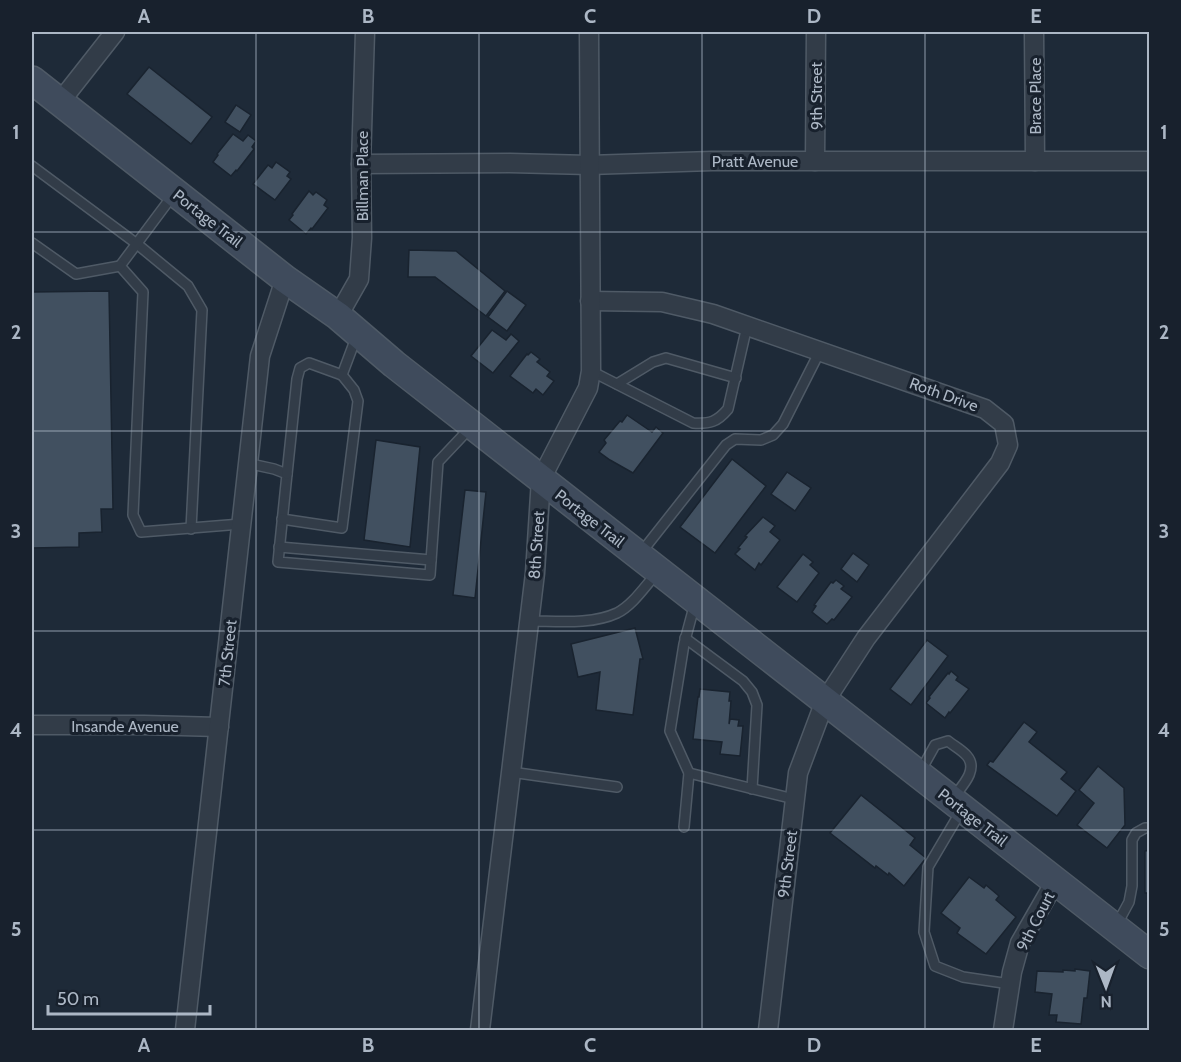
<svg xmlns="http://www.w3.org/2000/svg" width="1181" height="1062" viewBox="0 0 1181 1062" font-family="Cabin,sans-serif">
  <rect width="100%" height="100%" fill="#1e2a38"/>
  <g fill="#415060" stroke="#19232f" stroke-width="1.5">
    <polygon points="149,67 212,117 191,144 127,94"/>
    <polygon points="236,105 251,115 240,132 225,122"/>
    <polygon points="233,134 243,141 248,135 256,141 252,147 254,149 237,171 236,170 231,176 213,162 218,155 217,154"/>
    <polygon points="276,162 290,172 287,176 291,179 275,200 253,184 268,165 272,168"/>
    <polygon points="309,191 313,195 316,192 327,200 324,205 328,208 312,229 311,228 306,234 289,220 293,215 292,214"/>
    <polygon points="409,250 456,251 505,291 486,316 435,277 408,277"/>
    <polygon points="109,291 113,509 101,509 102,532 79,533 79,547 32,548 32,292"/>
    <polygon points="507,291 526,305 507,331 488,317"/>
    <polygon points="492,330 506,340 511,334 519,341 493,373 471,356"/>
    <polygon points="531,352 540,359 537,362 550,372 547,376 554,381 543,395 536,389 533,393 510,376 527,354 528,355"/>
    <polygon points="627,415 652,432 656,427 663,433 633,473 610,460 599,452 606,443 604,440 620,421 622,422"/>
    <polygon points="376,440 420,447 410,547 364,540"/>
    <polygon points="732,459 766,486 715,553 680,527"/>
    <polygon points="787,472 811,488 795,511 771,494"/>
    <polygon points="465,490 486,492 475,598 453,595"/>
    <polygon points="763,517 775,526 770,532 780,540 761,565 759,563 755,570 735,554 740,549 738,548 747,537 745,536"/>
    <polygon points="853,553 869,565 857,582 841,569"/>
    <polygon points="803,554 813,562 810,565 819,573 797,602 777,587"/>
    <polygon points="836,580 844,586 841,589 852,597 834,620 832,619 827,624 812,612 816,606 814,605 831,582 833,583"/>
    <polygon points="635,628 643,659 640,659 633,715 596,710 600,672 578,677 571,644"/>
    <polygon points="927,640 948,656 911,705 890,689"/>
    <polygon points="951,671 958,677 956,680 969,689 950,713 949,712 945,718 926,703 930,698 929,697 948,673 949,674"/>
    <polygon points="700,689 730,692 729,701 731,701 729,724 730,719 739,720 738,726 743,726 740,756 720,754 722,742 693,739 698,697 699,697"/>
    <polygon points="1024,722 1037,732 1029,742 1067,772 1061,779 1076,791 1057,816 987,765 990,761 993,762"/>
    <polygon points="1098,766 1124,788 1125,825 1107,848 1077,825 1094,803 1079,790"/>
    <polygon points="861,795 915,838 910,845 926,858 904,886 889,873 888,875 876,866 875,868 830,833"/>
    <polygon points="1150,850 1150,893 1145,893 1145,851"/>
    <polygon points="969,877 984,888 986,885 999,896 996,900 1016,917 986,954 957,933 960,928 941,913"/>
    <polygon points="1075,969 1090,971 1087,998 1084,998 1081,1024 1056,1022 1057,1015 1049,1015 1052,994 1035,992 1037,971 1063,972 1063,970 1075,971"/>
  </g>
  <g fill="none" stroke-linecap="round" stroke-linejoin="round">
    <defs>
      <g id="lane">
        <polyline points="32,166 137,244 188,286 202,310 191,529"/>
        <polyline points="173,195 120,266 143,292 133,515 141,532 241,524"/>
        <polyline points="32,243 76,274 120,266"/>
        <path d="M591 371 693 423C710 424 717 422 728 409L747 326"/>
        <polyline points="617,384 653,362 666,358 736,378"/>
        <polyline points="247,463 274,469 287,474 278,562 430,575 438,462 471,427"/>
        <polyline points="287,474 297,379 300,368 309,363 342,375 357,335"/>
        <polyline points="282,519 342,528 358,401 354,390 342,375"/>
        <polyline points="279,547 431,560"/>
        <polyline points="640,554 726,445 735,439 761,440 773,435 783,424 820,351"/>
        <path d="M529 621C557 621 591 625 617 613 633 605 645 586 657 573"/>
        <polyline points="685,638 743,681 752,692 757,705 752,789"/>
        <polyline points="511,772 617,787"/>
        <path d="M920 772 935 745 948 741C954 746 962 750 967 756 979 770 961 787 953 798"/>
        <polyline points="689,773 794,799"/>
        <polyline points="961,811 928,867 924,932 935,966 963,977 1010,984"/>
        <polyline points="684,827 689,773 670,731 684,644 695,603"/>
        <polyline points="1116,926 1129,902 1132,886 1132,840 1136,833 1145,828 1150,828"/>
      </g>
      <g id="street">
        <polyline points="1034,32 1035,161"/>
        <polyline points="60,102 115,32"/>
        <polyline points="815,161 816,32"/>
        <polyline points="361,164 510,163 589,165 712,161 1150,161"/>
        <polyline points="590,301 662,302 713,314 985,409 1004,424 1008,445 1000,463 866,638 825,701 798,773 768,1030"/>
        <polyline points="338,316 359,279 362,238 361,164 365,32"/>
        <polyline points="32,725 144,725 219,727"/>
        <polyline points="185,1030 260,356 285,279"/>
        <polyline points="480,1030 535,573 541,479 588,388 591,371 589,32"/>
        <polyline points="1003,1030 1012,972 1020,943 1055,882"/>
      </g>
      <polyline id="secondary" points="32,80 285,279 338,316 394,364 1150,955"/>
    </defs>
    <use href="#lane" stroke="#4f5a66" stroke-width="12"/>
    <use href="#street" stroke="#4f5a66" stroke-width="21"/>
    <use href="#secondary" stroke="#4f5a66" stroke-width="30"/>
    <use href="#lane" stroke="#323c48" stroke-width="9"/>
    <use href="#street" stroke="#323c48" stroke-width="18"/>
    <use href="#secondary" stroke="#3f4b5c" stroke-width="27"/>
  </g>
  <path fill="none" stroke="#acb7c5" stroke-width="1.5" stroke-opacity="0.55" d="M256 32V1030M479 32V1030M702 32V1030M925 32V1030M32 232H1150M32 431H1150M32 631H1150M32 830H1150"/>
  <g text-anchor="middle" stroke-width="6" stroke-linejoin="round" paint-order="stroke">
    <g font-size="16" fill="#acb7c5" stroke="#18212d">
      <text transform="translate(816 96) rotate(-90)" y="6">9th Street</text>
      <text transform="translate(1035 96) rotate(-90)" y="6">Brace Place</text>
      <text x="755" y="167">Pratt Avenue</text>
      <text transform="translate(362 176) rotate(-90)" y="6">Billman Place</text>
      <text transform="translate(208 218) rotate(38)" y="6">Portage Trail</text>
      <text transform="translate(944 394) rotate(20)" y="6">Roth Drive</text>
      <text transform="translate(590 518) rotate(38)" y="6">Portage Trail</text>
      <text transform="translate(536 545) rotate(-86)" y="6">8th Street</text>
      <text transform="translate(227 653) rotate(-84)" y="6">7th Street</text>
      <text x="125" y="732">Insande Avenue</text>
      <text transform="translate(973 817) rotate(38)" y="6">Portage Trail</text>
      <text transform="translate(787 864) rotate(-83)" y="6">9th Street</text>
      <text transform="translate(1035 921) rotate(-63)" y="6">9th Court</text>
    </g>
  </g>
  <rect width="1181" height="1062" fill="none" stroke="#18212d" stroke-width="66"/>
  <g transform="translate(1106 987) rotate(179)" stroke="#18212d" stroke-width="4.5" paint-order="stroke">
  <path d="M0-4.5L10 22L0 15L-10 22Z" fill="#acb7c5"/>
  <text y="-9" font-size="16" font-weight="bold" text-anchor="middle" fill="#acb7c5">N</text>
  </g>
  <path d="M48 1005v9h162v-9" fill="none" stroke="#acb7c5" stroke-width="3"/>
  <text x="57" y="1005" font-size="18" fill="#acb7c5" stroke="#18212d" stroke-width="4.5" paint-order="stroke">50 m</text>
  <rect x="33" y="33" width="1115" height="996" fill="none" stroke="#acb7c5" stroke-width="2"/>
  <g font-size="20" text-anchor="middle" font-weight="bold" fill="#acb7c5">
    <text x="144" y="23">A</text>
    <text x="368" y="23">B</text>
    <text x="590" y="23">C</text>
    <text x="814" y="23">D</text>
    <text x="1036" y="23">E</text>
    <text x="16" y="139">1</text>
    <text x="1164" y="139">1</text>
    <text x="16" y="339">2</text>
    <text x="1164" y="339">2</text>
    <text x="16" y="538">3</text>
    <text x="1164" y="538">3</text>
    <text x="16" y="737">4</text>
    <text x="1164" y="737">4</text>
    <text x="16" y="936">5</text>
    <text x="1164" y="936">5</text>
    <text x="144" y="1052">A</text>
    <text x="368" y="1052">B</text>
    <text x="590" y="1052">C</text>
    <text x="814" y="1052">D</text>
    <text x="1036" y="1052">E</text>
  </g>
</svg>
